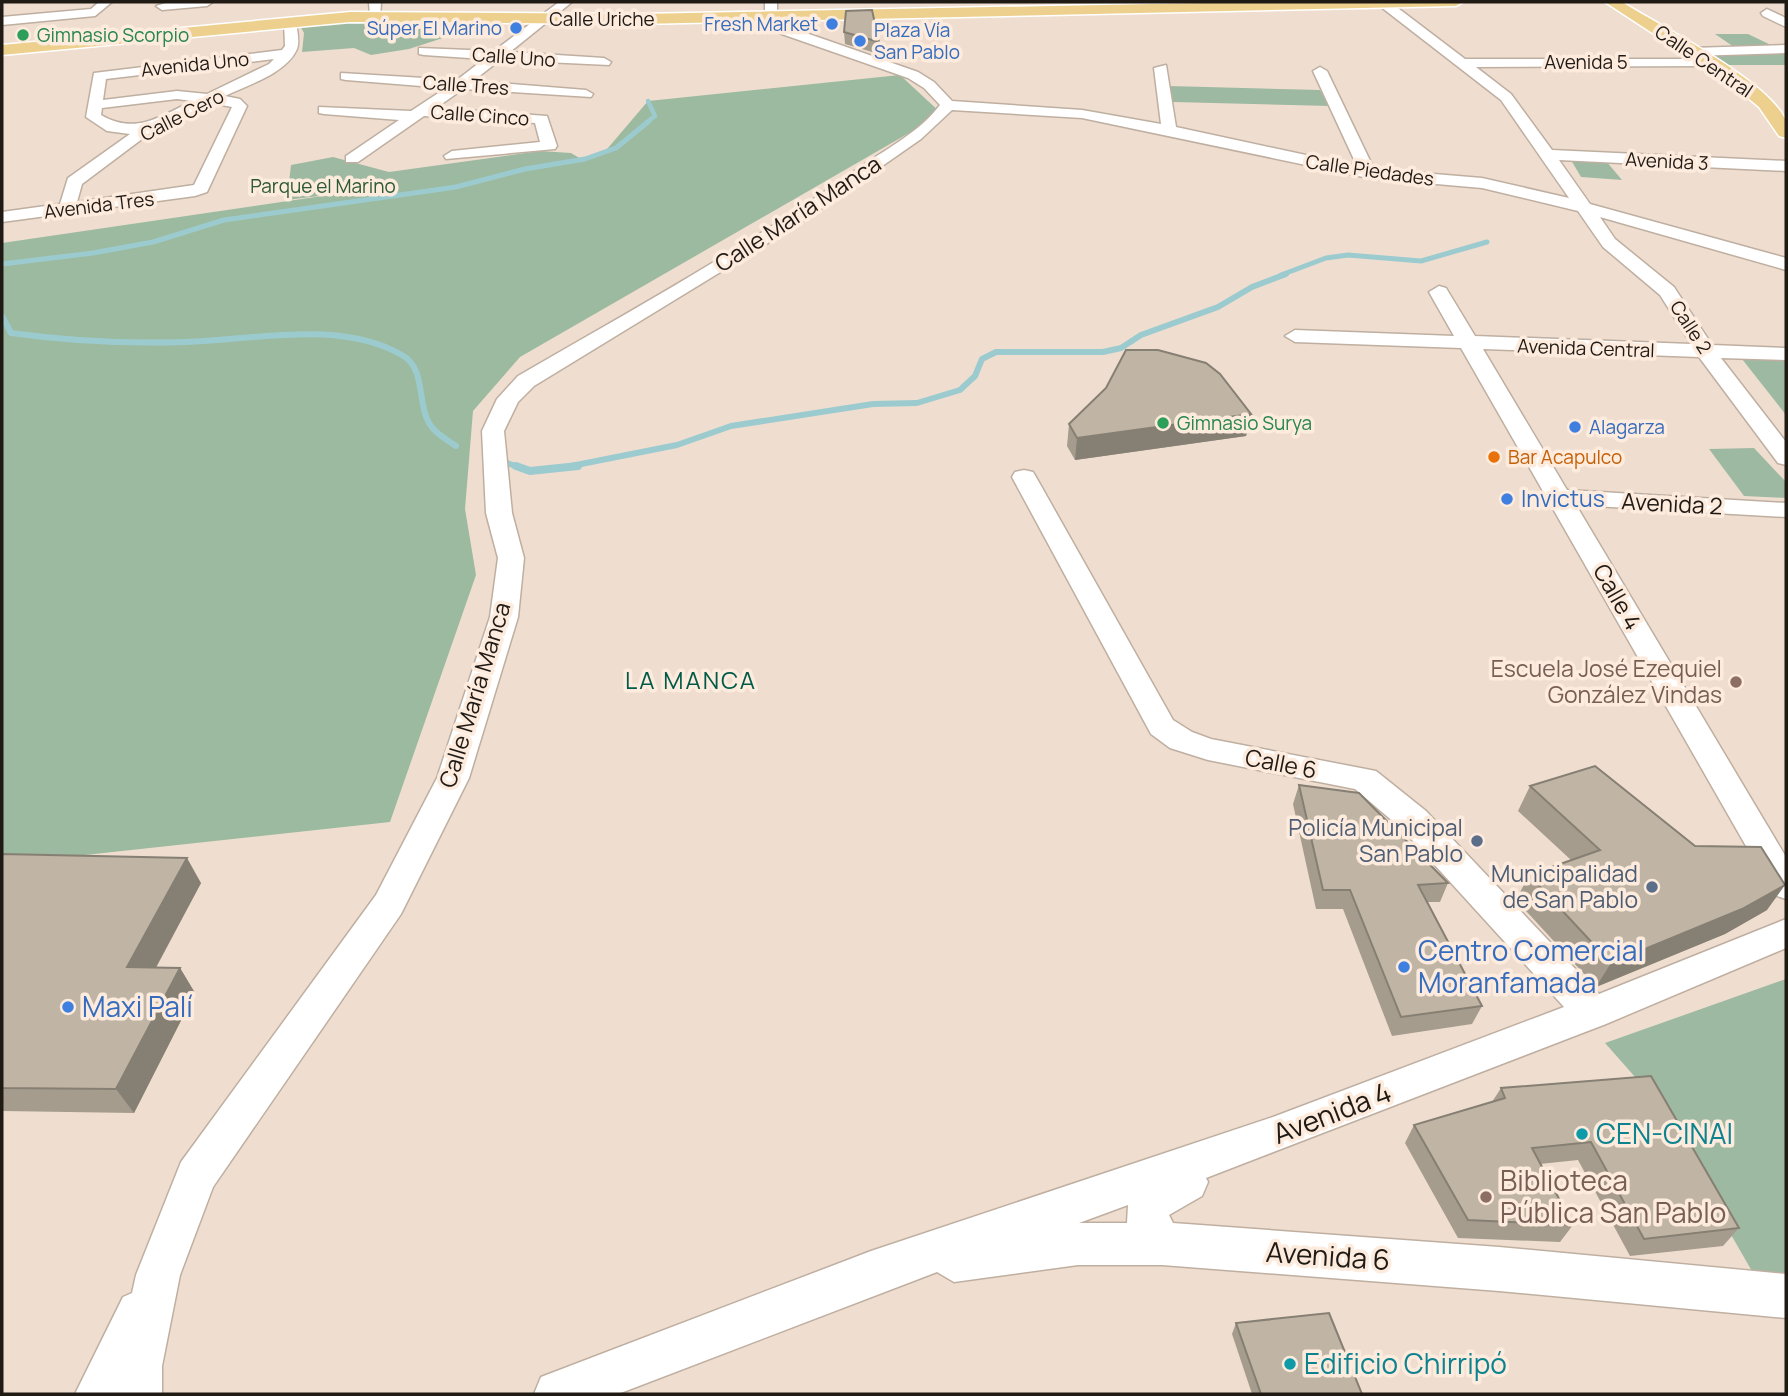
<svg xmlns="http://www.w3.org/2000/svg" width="1788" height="1396" viewBox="0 0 1788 1396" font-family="Manrope,sans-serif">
  <rect width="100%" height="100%" fill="#efded0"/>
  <g fill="#9eb9a1">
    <polygon points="467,20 443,38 409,49 371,55 354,48 302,52 304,33 299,24"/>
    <polygon points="1715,34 1748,34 1775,47 1734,47"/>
    <polygon points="1786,52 1786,65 1720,65 1704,54"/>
    <polygon points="1169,86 1320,90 1330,106 1173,102"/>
    <polygon points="540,151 571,153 586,162 287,200 291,165 333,157 389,172"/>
    <polygon points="1571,160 1606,161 1622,180 1581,177"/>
    <polygon points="1742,359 1786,360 1786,415"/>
    <polygon points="1754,448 1786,482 1786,498 1744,496 1709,449"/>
    <polygon points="1786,979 1786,1276 1753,1273 1651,1095 1605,1043"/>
  </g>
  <polygon fill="#9cba9f" points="900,75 942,114 520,357 473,411 465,509 476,575 390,822 2,864 2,243 602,155 648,101"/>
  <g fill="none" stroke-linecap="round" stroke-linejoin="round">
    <polyline stroke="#9ccbcf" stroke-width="4.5" points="647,122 655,116 648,101"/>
    <g stroke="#9ccbcf" stroke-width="5">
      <polyline points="2,264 93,253 153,242 224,220 456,187 525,169 585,159 616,148 649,121"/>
      <polyline points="1281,275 1326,258 1348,255 1421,261 1487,242"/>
    </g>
    <g stroke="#9ccbcf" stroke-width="6">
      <path d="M2 316 11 333C69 341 128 344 186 342 254 340 339 319 402 355 427 369 416 405 431 426 437 435 448 440 456 446"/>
      <polyline points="507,463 521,468"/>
      <polyline points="561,468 677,445 731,426 873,404 917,403 960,390 975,376 982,359 996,352 1103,352 1121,348 1141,335 1218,307 1252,287 1286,274"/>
    </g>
    <polyline stroke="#9ccbcf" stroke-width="8" points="516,466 530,471 578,466"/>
    <defs>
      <g id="minor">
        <polygon points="99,2 112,2 95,16 2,25 2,17 91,9"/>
        <polygon points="169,2 213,2 207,6 162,10 156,6"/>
        <polygon points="369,2 381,2 380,19 370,16"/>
        <polygon points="559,2 572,2 510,52 604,58 611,62 609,65 500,60 473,81 586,90 593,94 591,97 463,89 436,108 547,116 557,146 555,149 446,159 444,156 452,151 540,142 535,123 424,116 358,162 346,162 346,156 399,120 324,114 319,113 319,107 411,111 446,88 346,80 341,79 341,73 457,80 484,59 424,55 419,54 419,48 494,51"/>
        <path d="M765 2H777V21L786 26 918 72 934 82 952 101 1082 110 1161 124 1154 68 1166 65 1176 127 1357 166 1313 71 1320 67 1327 71 1374 169 1482 178 1569 198 1501 100 1381 7V2H1390L1465 59H1713L1715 62 1708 66 1476 67 1511 94 1552 150 1786 161V171L1559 160 1590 204 1786 258V270L1600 217 1615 239 1674 287 1712 345 1786 348V360L1721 358 1786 442V465L1778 463 1699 357 1483 349 1567 490 1786 503V517L1576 505 1786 857V899L1774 895 1461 348 1295 342 1285 336 1295 330 1454 336 1429 292 1439 286 1446 288 1475 336 1691 344 1660 295 1603 247 1578 211 1482 188 1368 178 1082 118 952 110 921 139 799 224 534 386 518 402 504 431 512 513 524 558 518 617 469 778 401 914 213 1187 180 1275 162 1366V1394H75L123 1297 132 1293 136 1275 181 1162 376 895 437 778 490 617 498 558 486 513 482 431 497 399 518 376C632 310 748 246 856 170 884 150 919 133 940 105L924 88 908 78 776 32 765 22Z"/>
        <polygon points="1767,9 1786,18 1786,27 1763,16 1761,13"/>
        <path d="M290 18 296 22C297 30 300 42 297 49 287 73 248 85 225 96L240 99 247 106 207 192 195 196 2 222V212L60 204 68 178 130 134 107 131 86 117 94 73 282 50 285 46 284 22ZM274 59 269 64 207 94 177 91 103 100 106 79ZM177 99 192 101C160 117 135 135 101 115L102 108ZM211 103 232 107 194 185 77 202 82 184 150 133Z"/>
        <polygon points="1786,45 1786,53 1692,56 1685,52 1692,48"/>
        <path d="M1024 470 1033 472 1036 477 1173 720 1192 732 1211 739 1376 771 1426 811 1599 994 1786 919V948L1606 1024 1206 1178 1208 1182 1202 1196 1169 1215 1173 1223 1499 1247 1786 1274V1318L1499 1291 1162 1265H1078L954 1282 937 1272 618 1394H534L541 1377 871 1251 1273 1117 1564 1007 1402 829 1355 789 1208 760 1170 748 1151 734 1012 477 1015 472ZM1128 1205 1127 1223H1079Z"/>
      </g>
      <g id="major">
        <polygon points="1252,2 1463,2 1456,6 640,24 350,22 2,55 2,45 350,12 640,14"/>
        <path d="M1605 2H1622C1662 27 1763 78 1784 117 1788 122 1786 131 1786 138L1779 136 1759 107 1735 87Z"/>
      </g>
    </defs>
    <use href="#minor" stroke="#bfafa1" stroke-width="3"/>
    <use href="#major" stroke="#fff" stroke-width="3"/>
    <use href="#minor" fill="#fff" fill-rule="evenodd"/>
    <use href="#major" fill="#edd08e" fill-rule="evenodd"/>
  </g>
  <g fill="#a59c8d">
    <polygon points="844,32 879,42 879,54 845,44"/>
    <polygon points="1251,414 1246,436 1075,460 1067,446 1069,424"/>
    <polygon points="1299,785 1448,883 1440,902 1428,902 1482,1006 1472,1024 1392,1036 1343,909 1316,909 1293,804"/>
    <polygon points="1530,786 1767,910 1725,934 1596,987 1516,900 1529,875 1571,860 1518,811"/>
    <polygon points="2,854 201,883 156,968 180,968 195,993 134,1113 2,1111"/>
    <polygon points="1501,1088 1739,1228 1723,1246 1630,1256 1578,1160 1540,1164 1573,1225 1560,1242 1458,1238 1405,1143 1414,1125 1492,1102"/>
    <polygon points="1236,1323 1362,1394 1252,1394 1232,1334"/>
  </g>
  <g fill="#867f73">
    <polygon points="1251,414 1246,436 1075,460 1077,438"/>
    <polygon points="187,858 201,883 143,991 127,967"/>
    <polygon points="1785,885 1767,910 1725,934 1596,987 1611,963"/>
    <polygon points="180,968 195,993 134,1113 116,1089"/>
  </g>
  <g fill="#c0b5a4" stroke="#867f73" stroke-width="2">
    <polygon points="872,10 879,42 844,32 846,11"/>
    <polygon points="1126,350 1158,350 1206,363 1220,374 1251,414 1077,438 1069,424 1106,388"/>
    <polygon points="1595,766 1695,846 1761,847 1785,885 1742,909 1611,963 1529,875 1600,850 1530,786"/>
    <polygon points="1299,785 1359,793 1448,883 1418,885 1482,1006 1401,1017 1350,890 1323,890"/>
    <polygon points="2,854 187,858 127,967 180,968 116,1089 2,1088"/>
    <polygon points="1651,1076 1739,1228 1644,1239 1591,1142 1532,1148 1573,1225 1468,1220 1414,1125 1505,1098 1501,1088"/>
    <polygon points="1329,1313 1362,1394 1261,1394 1236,1323"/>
  </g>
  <g fill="#3f7fe0" stroke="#fdebdd" stroke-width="2.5">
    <circle cx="832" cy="24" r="7"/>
    <circle cx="516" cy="28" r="7"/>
    <circle cx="860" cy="41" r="7"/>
    <circle cx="1575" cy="427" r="7"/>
    <circle cx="1507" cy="499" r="7"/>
    <circle cx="1404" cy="967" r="7"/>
    <circle cx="68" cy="1007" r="7"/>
  </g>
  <g fill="#2e9e5b" stroke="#fdebdd" stroke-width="2.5">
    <circle cx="23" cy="35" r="7"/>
    <circle cx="1163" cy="423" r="7"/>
  </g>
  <circle fill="#e8710a" stroke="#fdebdd" stroke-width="2.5" cx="1494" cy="457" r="7"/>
  <g fill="#8d6e63" stroke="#fdebdd" stroke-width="2.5">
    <circle cx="1736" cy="682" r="7"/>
    <circle cx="1486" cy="1197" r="7"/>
  </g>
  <g fill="#5c6f8a" stroke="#fdebdd" stroke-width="2.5">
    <circle cx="1477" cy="841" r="7"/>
    <circle cx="1652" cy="887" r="7"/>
  </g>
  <g fill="#0f9aa8" stroke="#fdebdd" stroke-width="2.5">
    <circle cx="1582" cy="1134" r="7"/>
    <circle cx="1290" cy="1364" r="7"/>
  </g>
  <g text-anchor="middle" stroke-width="7" stroke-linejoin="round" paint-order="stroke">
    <g font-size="19" fill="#201a15" stroke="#fdebdd">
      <text x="602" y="26">Calle Uriche</text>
      <text transform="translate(514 57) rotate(4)" y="7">Calle Uno</text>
      <text transform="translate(1704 61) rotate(34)" y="7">Calle Central</text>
      <text x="1586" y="69">Avenida 5</text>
      <text transform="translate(195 64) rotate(-6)" y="7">Avenida Uno</text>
      <text transform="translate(466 85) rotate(4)" y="7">Calle Tres</text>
      <text transform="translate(182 115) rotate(-27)" y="7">Calle Cero</text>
      <text transform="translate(480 115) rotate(4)" y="7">Calle Cinco</text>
      <text transform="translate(1667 161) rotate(3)" y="7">Avenida 3</text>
      <text transform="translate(1370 170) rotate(8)" y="7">Calle Piedades</text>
      <text transform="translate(99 205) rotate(-7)" y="7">Avenida Tres</text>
      <text transform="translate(1691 327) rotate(57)" y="7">Calle 2</text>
      <text transform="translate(1586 348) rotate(2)" y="7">Avenida Central</text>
    </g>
    <g font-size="19" fill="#366cbe" stroke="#fdebdd" text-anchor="end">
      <text x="818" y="31">Fresh Market</text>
      <text x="502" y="35">Súper El Marino</text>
      <text x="874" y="37" text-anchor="start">Plaza Vía<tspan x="874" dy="22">San Pablo</tspan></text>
      <text x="1589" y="434" text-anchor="start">Alagarza</text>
    </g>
    <g font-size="19" fill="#27864d" stroke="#fdebdd" text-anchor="start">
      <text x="37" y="42">Gimnasio Scorpio</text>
      <text x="1177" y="430">Gimnasio Surya</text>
    </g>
    <g font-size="19" fill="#2b5933" stroke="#fdebdd">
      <text x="323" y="193">Parque el Marino</text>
    </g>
    <g font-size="19" fill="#c56008" stroke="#fdebdd" text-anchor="start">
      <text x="1508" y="464">Bar Acapulco</text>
    </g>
    <g font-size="23" fill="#201a15" stroke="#fdebdd">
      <text transform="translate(798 214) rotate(-33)" y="8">Calle María Manca</text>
      <text transform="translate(1672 504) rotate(3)" y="8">Avenida 2</text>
      <text transform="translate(1617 597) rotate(60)" y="8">Calle 4</text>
      <text transform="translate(475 695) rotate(-73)" y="8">Calle María Manca</text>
      <text transform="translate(1281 764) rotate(11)" y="8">Calle 6</text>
    </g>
    <g font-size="23" fill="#366cbe" stroke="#fdebdd" text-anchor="start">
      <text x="1521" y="507">Invictus</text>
    </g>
    <g font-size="23" fill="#785e54" stroke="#fdebdd" text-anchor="end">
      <text x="1722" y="677">Escuela José Ezequiel<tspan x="1722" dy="26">González Vindas</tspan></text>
    </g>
    <g font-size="23" fill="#4e5e75" stroke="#fdebdd" text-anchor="end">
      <text x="1463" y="836">Policía Municipal<tspan x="1463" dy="26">San Pablo</tspan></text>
      <text x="1638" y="882">Municipalidad<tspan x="1638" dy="26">de San Pablo</tspan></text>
    </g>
    <g font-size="24" letter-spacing="2" fill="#015a47" stroke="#fdebdd">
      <text x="691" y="689">LA MANCA</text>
    </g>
    <g font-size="28" fill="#366cbe" stroke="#fdebdd" text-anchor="start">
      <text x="1418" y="961">Centro Comercial<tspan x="1418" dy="32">Moranfamada</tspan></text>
      <text x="82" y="1017">Maxi Palí</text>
    </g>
    <g font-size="28" fill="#201a15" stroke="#fdebdd">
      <text transform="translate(1332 1113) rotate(-21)" y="10">Avenida 4</text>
      <text transform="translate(1328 1256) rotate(4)" y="10">Avenida 6</text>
    </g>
    <g font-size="28" fill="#0d838f" stroke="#fdebdd" text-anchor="start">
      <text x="1596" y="1144">CEN-CINAI</text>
      <text x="1304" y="1374">Edificio Chirripó</text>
    </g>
    <g font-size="28" fill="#785e54" stroke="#fdebdd" text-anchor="start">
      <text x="1500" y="1191">Biblioteca<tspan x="1500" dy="32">Pública San Pablo</tspan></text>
    </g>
  </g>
  <rect width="1788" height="1396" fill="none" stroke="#201a15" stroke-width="7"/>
</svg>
